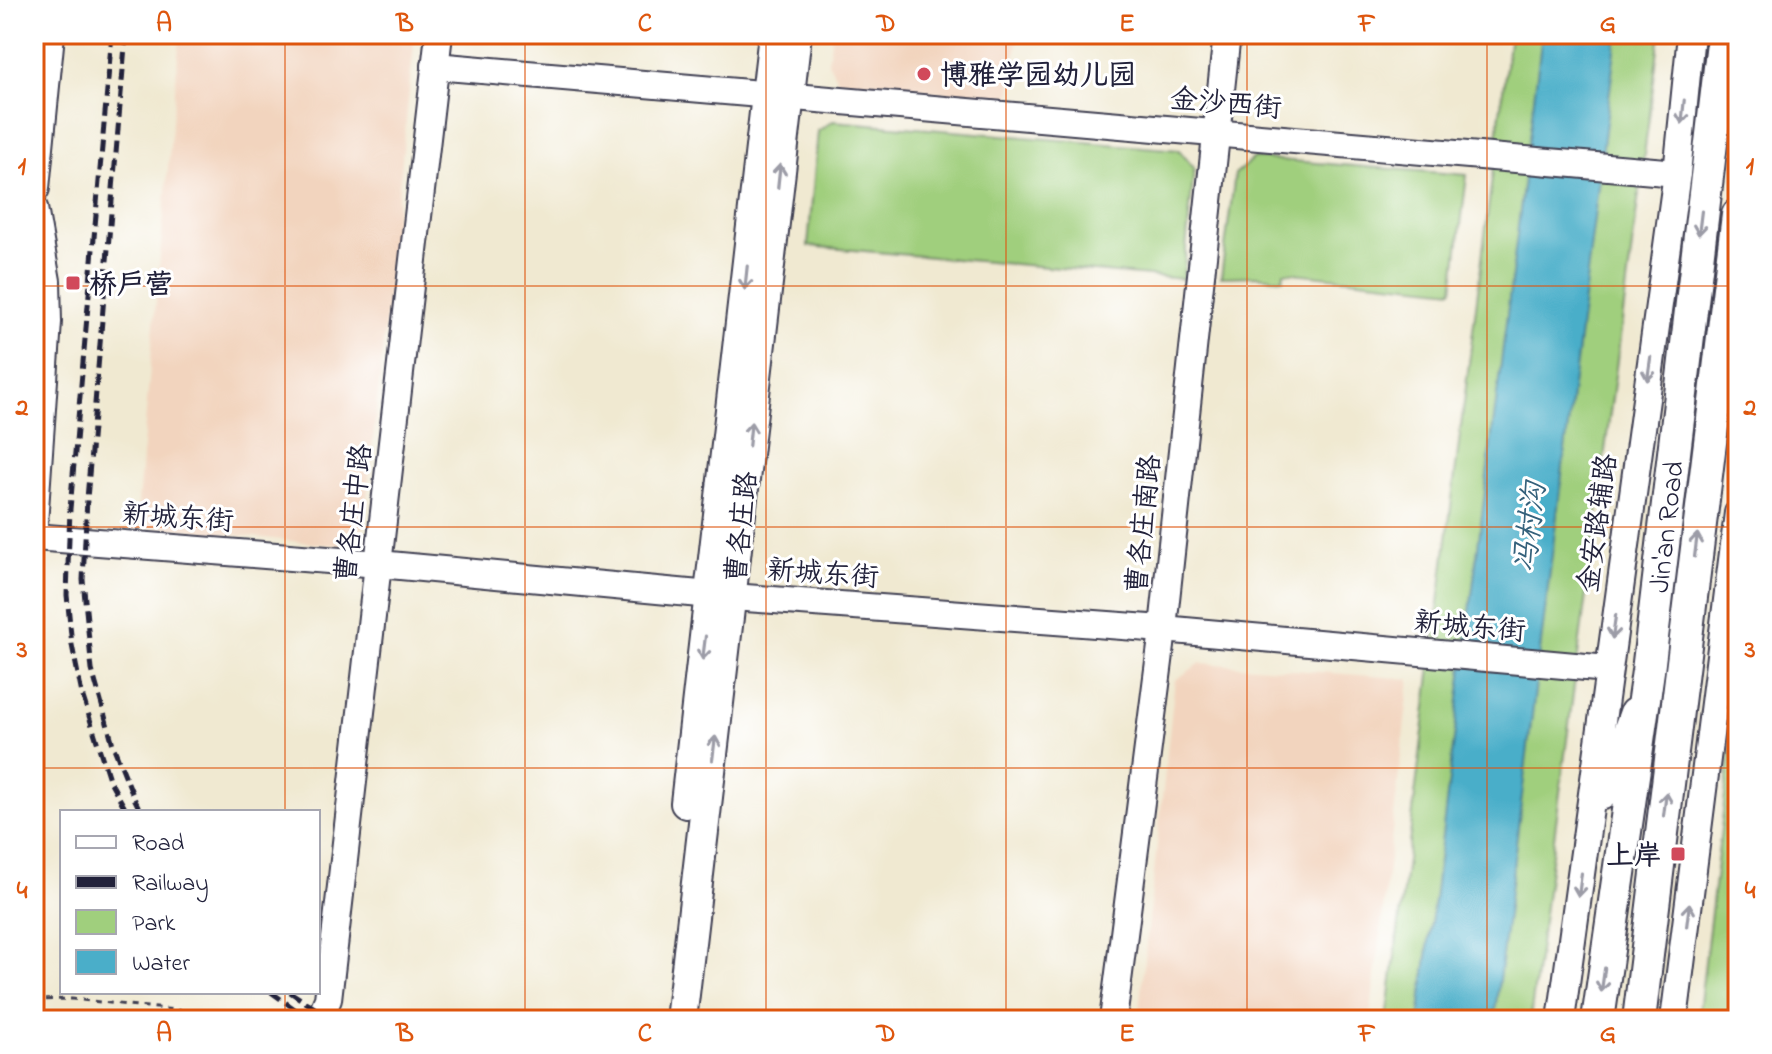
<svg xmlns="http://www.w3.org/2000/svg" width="1772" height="1054" viewBox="0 0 1772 1054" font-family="'Indie Flower','LXGW WenKai TC',sans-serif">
  <rect width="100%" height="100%" fill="#fff"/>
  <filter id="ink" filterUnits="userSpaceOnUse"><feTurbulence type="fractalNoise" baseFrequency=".0125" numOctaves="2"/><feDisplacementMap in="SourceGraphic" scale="16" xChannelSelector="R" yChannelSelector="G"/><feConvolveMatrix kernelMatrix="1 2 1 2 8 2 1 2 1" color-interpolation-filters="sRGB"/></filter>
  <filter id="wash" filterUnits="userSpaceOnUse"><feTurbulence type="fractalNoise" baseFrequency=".006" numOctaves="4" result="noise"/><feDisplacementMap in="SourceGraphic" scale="32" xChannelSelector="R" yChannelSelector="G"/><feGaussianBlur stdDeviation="1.8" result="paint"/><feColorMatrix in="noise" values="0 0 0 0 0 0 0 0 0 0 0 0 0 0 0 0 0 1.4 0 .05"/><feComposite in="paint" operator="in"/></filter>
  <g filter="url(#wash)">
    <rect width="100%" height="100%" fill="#f0e9d1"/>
    <g fill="#f2d4be">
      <polygon points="180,34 415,34 364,527 341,546 136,525"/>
      <polygon points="832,34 1018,34 1010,98 840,85 828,62"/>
      <polygon points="1201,663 1410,679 1370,1020 1138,1020 1175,680"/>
    </g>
    <g fill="#a0cf7d" stroke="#61785c" stroke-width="2">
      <polygon points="1510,34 1660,34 1530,1020 1387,1020"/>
      <polygon points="833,121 1179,150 1194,168 1183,279 808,246 818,131"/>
      <polygon points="1254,158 1467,175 1453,290 1284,272 1283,279 1257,276 1221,277 1235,174"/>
      <polygon points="1738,725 1738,1020 1698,1020 1733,729"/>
    </g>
    <polygon fill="#4aaec9" stroke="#366882" stroke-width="2" points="1542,34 1617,34 1494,1020 1419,1020"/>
  </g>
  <g filter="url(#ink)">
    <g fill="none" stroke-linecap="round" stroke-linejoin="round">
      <defs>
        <g id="tertiary">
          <polyline points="435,66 1677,173"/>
          <polyline points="34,208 47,281 48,322 34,524"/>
          <polyline points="34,537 379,564 732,597 1163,629 1608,669"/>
          <polyline points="1603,796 1633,712"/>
          <polyline points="316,1020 321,1015 328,999 439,34"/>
          <polyline points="1113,1020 1161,646 1227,34"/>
          <polyline points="1561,1020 1677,173 1691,34"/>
          <polyline points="1674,1020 1738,513"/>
        </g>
        <g id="secondary">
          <polyline points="34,188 49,34"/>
          <polyline points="686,803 774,34"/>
          <polyline points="681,1020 796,34"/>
        </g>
        <g id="primary">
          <path id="s1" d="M1598 1020 1648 671 1724 34"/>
          <polyline points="1639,1020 1738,215"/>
        </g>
      </defs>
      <use href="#tertiary" stroke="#414052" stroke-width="30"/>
      <use href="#secondary" stroke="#414052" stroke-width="34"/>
      <use href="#primary" stroke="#414052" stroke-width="36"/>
      <polyline stroke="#414052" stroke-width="3" stroke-dasharray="6 6" stroke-linecap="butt" points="34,1000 72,999 269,1020"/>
      <use href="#tertiary" stroke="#fff" stroke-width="26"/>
      <use href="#secondary" stroke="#fff" stroke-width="30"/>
      <use href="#primary" stroke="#fff" stroke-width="32"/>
      <g stroke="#22223b" stroke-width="5" stroke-dasharray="12 6" stroke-linecap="butt">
        <polyline points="112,34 70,509 67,595 72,645 82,694 109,779 127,812"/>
        <polyline points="126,34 87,499 83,580 92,670 114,748 135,800 141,812"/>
        <polyline points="271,992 310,1020"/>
        <polyline points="290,992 333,1020"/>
      </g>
    </g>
    <defs><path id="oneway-shaft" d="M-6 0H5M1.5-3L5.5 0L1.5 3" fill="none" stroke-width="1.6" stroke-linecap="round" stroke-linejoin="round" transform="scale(2)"/></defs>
    <g stroke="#9c9ca7">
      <use href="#oneway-shaft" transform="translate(1683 112) rotate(96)"/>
      <use href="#oneway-shaft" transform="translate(779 176) rotate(-84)"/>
      <use href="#oneway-shaft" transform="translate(1700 223) rotate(97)"/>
      <use href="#oneway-shaft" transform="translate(746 278) rotate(96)"/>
      <use href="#oneway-shaft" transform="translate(1649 369) rotate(98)"/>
      <use href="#oneway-shaft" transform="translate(750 434) rotate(-84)"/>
      <use href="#oneway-shaft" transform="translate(1696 545) rotate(-83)"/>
      <use href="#oneway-shaft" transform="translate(1614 627) rotate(98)"/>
      <use href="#oneway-shaft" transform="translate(704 648) rotate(97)"/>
      <use href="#oneway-shaft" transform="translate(714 748) rotate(-83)"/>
      <use href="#oneway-shaft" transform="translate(1665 804) rotate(-83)"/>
      <use href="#oneway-shaft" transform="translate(1580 885) rotate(97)"/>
      <use href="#oneway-shaft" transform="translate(1688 915) rotate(-83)"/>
      <use href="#oneway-shaft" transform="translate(1603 980) rotate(98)"/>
    </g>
  </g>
  <path fill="none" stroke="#de560e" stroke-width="2" stroke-opacity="0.55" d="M285 34V812M525 34V1020M766 34V1020M1006 34V1020M1247 34V1020M1487 34V1020M34 286H1738M34 527H1738M34 768H1738M285 992V1020"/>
  <g fill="#d1495b" stroke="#fff" stroke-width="3">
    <circle cx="924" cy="74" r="8"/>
    <rect x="65" y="275" width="16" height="16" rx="4"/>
    <rect x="1670" y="846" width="16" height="16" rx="4"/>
  </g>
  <g text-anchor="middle" stroke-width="6" stroke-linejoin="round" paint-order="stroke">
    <g font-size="28" font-weight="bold" fill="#22223b" stroke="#fff" text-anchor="start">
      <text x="940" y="84">博雅学园幼儿园</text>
      <text x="89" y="293">桥户营</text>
      <text x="1662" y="864" text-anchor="end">上岸</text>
    </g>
    <g font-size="28" fill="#22223b" stroke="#fff">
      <text transform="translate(1226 102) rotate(5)" y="10">金沙西街</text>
      <text transform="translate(352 513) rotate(-83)" y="10">曹各庄中路</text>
      <text transform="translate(178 516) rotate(4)" y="10">新城东街</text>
      <text transform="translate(1596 523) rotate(-82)" y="10">金安路辅路</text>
      <text transform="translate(1142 524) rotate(-84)" y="10">曹各庄南路</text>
      <text transform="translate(740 527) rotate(-84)" y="10">曹各庄路</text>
      <text dy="10" stroke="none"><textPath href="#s1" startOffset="498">Jin'an Road</textPath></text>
      <text transform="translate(823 572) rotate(4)" y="10">新城东街</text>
      <text transform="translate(1470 625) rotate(5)" y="10">新城东街</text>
    </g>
    <g font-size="30" font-style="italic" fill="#34617b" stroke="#fff">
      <text transform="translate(1529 527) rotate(-83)" y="10">冯村沟</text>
    </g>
  </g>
  <rect width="1772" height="1054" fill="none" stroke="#fff" stroke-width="88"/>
  <rect x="60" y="810" width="260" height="184" fill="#ffffff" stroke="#a7a7b1" stroke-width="2"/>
  <rect x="76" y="836" width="40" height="12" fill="#ffffff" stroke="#a7a7b1" stroke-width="2"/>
  <text x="132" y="850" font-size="24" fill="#22223b">Road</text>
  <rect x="76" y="876" width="40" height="12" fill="#22223b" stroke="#a7a7b1" stroke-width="2"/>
  <text x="132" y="890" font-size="24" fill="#22223b">Railway</text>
  <rect x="76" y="910" width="40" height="24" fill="#a0cf7d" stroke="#a7a7b1" stroke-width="2"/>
  <text x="132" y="930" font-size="24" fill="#22223b">Park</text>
  <rect x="76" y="950" width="40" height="24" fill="#4aaec9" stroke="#a7a7b1" stroke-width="2"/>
  <text x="132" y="970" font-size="24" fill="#22223b">Water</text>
  <rect x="44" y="44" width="1684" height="966" fill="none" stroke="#de560e" stroke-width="3"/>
  <g font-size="26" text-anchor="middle" font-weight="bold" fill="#de560e">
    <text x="164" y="31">A</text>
    <text x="405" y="31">B</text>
    <text x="645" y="31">C</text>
    <text x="886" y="31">D</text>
    <text x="1127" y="31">E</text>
    <text x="1367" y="31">F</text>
    <text x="1608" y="31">G</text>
    <text x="22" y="174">1</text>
    <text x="1750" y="174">1</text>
    <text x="22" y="415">2</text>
    <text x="1750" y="415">2</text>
    <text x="22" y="657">3</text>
    <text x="1750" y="657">3</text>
    <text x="22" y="898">4</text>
    <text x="1750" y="898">4</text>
    <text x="164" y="1041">A</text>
    <text x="405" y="1041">B</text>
    <text x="645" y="1041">C</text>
    <text x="886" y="1041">D</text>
    <text x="1127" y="1041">E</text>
    <text x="1367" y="1041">F</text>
    <text x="1608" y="1041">G</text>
  </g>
</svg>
